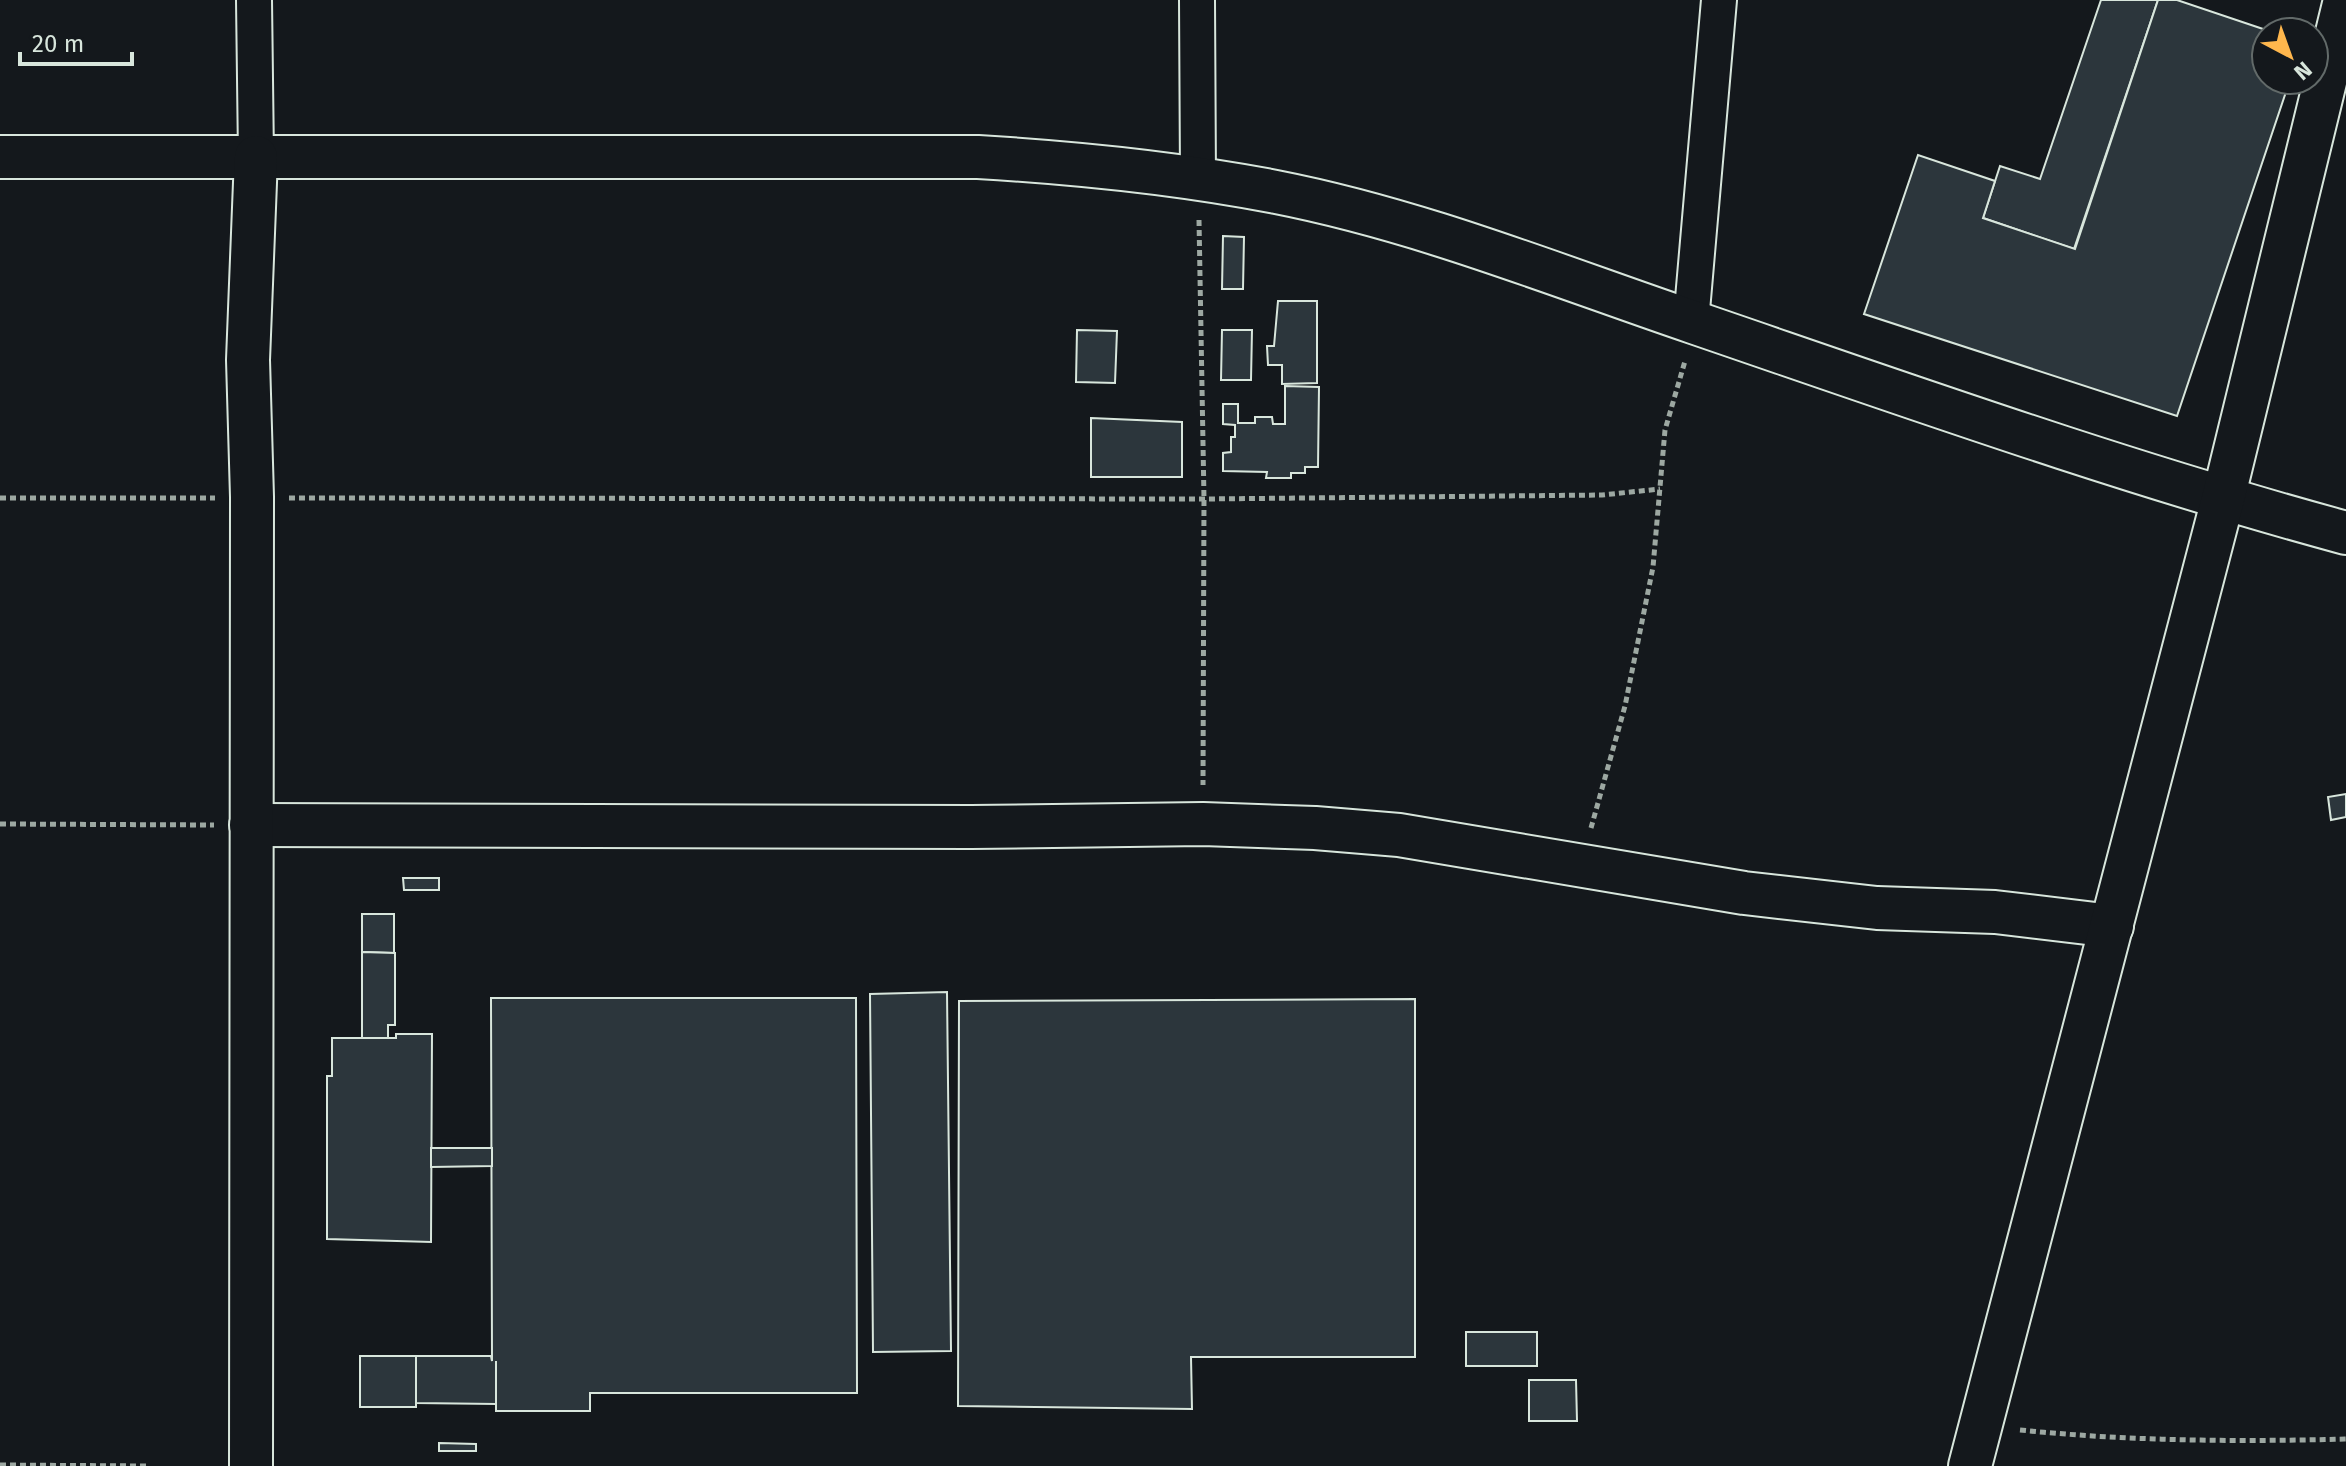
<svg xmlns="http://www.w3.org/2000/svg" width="2346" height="1466" viewBox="0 0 2346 1466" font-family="'Fira Sans',sans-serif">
  <rect width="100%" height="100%" fill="#14181c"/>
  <g fill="#2c363c" stroke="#d8e6dc" stroke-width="2">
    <polygon points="2101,0 2158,0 2074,249 1983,218 2000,166 2040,179"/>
    <polygon points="2158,0 2177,0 2272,32 2266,32 2266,80 2290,80 2177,416 1864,314 1918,155 1995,181 1983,218 2075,249"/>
    <polygon points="1223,236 1244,237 1243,289 1222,289"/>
    <polygon points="1278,301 1317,301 1317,383 1282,384 1282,365 1268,365 1267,346 1274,346"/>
    <polygon points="1077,330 1117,331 1115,383 1076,382"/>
    <polygon points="1222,330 1252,330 1251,380 1221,380"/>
    <polygon points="1285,386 1319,387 1318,467 1305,467 1305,473 1291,473 1291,478 1266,478 1267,472 1223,471 1223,453 1231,452 1231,437 1235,437 1235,425 1223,424 1223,404 1238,404 1238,423 1255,423 1255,417 1272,417 1273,424 1285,424"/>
    <polygon points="1091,418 1182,422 1182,477 1091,477"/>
    <polygon points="2346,794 2346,817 2331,820 2328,797"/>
    <polygon points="403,878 439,878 439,890 404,890"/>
    <polygon points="362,914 394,914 394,953 362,952"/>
    <polygon points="362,952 395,953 395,1025 388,1025 388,1038 362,1038"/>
    <polygon points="947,992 951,1351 873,1352 870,994"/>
    <polygon points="491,998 856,998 857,1393 590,1393 590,1411 496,1411 496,1361 496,1404 416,1403 416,1356 491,1356 492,1361"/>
    <polygon points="1415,999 1415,1357 1191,1357 1192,1409 958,1406 959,1001"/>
    <polygon points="396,1034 432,1034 431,1242 327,1239 327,1076 332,1076 332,1038 396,1038"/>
    <polygon points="431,1148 492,1148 492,1166 431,1167"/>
    <rect x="1466" y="1332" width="71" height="34"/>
    <rect x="360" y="1356" width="56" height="51"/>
    <polygon points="1529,1380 1576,1380 1577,1421 1529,1421"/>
    <polygon points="439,1443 476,1444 476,1451 439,1451"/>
  </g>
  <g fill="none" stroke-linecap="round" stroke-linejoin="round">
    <defs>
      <g id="minor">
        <polyline points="254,0 256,157"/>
        <polyline points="1197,0 1198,179"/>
        <polyline points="1691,322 1719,0"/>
      </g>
      <g id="tertiary">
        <path d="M0 157H978C1078 163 1178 173 1276 192 1419 220 1555 275 1693 322 1909 396 2125 473 2346 533"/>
        <polyline points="251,825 971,827 1203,824 1315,828 1399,835 1744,893 1877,908 1995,912 2112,926"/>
        <polyline points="251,1466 252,497 248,360 256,157"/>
        <polyline points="1970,1466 2223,499 2345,0"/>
      </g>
    </defs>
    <use href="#minor" stroke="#d8e6dc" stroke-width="38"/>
    <use href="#tertiary" stroke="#d8e6dc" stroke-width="46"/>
    <g stroke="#9da8a2" stroke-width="5" stroke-dasharray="6 4" stroke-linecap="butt">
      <polyline points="1199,220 1204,499 1203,785"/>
      <polyline points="0,498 215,498"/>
      <polyline points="289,498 1204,499 1602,495 1660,489"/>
      <polyline points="0,824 214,825"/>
      <polyline points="1591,828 1625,706 1653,567 1665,430 1685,361"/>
      <path d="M2020 1430C2128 1441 2237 1442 2346 1439"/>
      <polyline points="0,1465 146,1466"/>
    </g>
    <use href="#minor" stroke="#14181c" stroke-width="34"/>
    <use href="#tertiary" stroke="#14181c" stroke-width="42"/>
  </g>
  <g transform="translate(2290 56) rotate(139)"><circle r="38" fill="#14181c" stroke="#626a69" stroke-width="2"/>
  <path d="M0-6L14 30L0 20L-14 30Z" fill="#ffb74d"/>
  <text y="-12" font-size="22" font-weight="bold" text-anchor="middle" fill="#d8e6dc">N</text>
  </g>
  <path d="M20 52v12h112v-12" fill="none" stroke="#d8e6dc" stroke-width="4"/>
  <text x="32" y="52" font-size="24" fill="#d8e6dc" stroke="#14181c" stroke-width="6" paint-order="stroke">20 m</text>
</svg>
